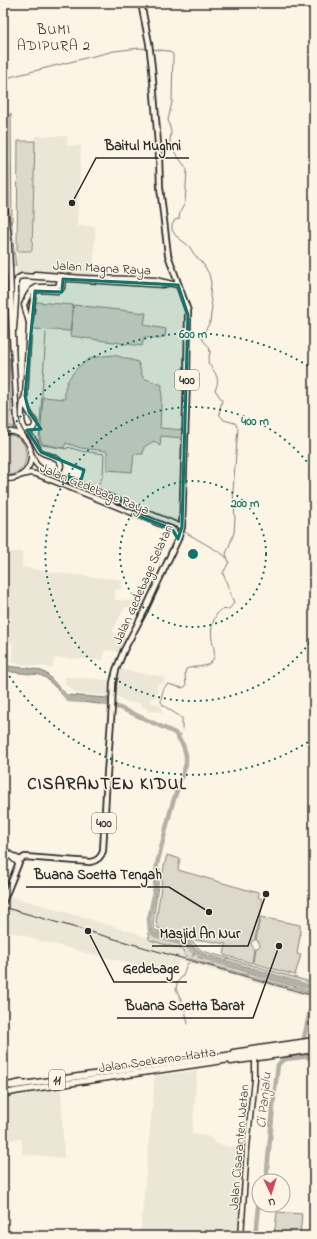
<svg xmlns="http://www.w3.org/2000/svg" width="317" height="1239" viewBox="0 0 317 1239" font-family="'Indie Flower',sans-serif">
  <rect width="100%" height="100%" fill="#fcf5e5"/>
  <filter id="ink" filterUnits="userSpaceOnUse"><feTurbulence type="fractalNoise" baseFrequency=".025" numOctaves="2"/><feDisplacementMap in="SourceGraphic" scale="8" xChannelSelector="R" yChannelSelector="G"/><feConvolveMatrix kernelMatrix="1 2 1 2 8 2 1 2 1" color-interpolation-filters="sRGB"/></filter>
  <g filter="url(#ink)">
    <g fill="#ece6d7">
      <polygon points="35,136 68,136 67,145 81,146 77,226 95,226 94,277 16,275 17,252 33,252"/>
      <polygon points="4,552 22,552 22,567 58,573 122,580 120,590 115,590 115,600 141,601 141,607 125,607 112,632 129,638 123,653 105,650 103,660 55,658 52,668 13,663 13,643 9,642 11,617 6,616"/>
      <polygon points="118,669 165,677 164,684 158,683 156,698 152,698 151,703 158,704 162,708 162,712 147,711 147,708 142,707 142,704 127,702 115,695 116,677"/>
      <polygon points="65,677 110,680 109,696 82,694 76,693 65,684"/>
      <polygon points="7,895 136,933 151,940 183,949 185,956 203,963 309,994 308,997 181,961 179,961 176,972 161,968 159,971 32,939 28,936 6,931 3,905"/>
      <polygon points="197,1071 192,1134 206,1136 211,1138 216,1144 245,1150 241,1236 140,1236 155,1076"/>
      <polygon points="61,1089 64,1158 22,1154 22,1139 3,1140 3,1098"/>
    </g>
    <g fill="#ded8ca" stroke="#84827a">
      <path d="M6 110 7 114 9 116 11 113 12 233 16 266 12 267 6 194C9 183 9 167 6 156L4 111Z"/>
      <polygon points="18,141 35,141 32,251 17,251"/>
      <polygon points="36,302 73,305 70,331 33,329"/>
      <polygon points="74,305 146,313 144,325 166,329 165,337 162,336 161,339 144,337 142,346 70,336"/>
      <path d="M114 355 138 362 143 378 162 385 160 428 183 430V438L161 436 160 446 154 441 144 447 143 454H134L132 472 107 470V451L81 448 66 443 64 448 43 444 40 440 43 397 65 399C65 396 64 392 65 389 67 377 80 363 92 358 99 356 107 356 114 355Z"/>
      <polygon points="9,358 10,358 15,427 9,426 3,426 3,412 11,412"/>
      <path d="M3 435C34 431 34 479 3 475Z"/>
      <path d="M167 855 180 859 178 870 258 893V898L262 900 255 940 252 941C250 944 251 946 254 948L252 963 224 955 226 944 203 940 199 941 158 928 156 922 164 866Z"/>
      <polygon points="157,869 160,869 153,924 155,930 194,943 202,951 206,952 314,983 314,994 313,987 309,985 203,954 189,943 154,932 151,927 150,922"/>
      <path d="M260 917 300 925V929L301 930 297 954 301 955 295 975 253 963 255 948C258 948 260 945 259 942L256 940Z"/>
      <polygon points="150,932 155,937 185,946 197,957 307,990 310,993 190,959 185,956 183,950 150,940 148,937 150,936 148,933"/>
      <polygon points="277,1212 302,1214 300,1236 274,1236"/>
    </g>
    <path fill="#b4b0a5" stroke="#7d7b74" d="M3 664 7 666C19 668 38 667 47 674 54 681 59 689 67 695L108 698V705L81 702 69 698 62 694 46 678 40 675 12 672 3 668Z"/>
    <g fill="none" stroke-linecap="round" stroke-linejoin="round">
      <g stroke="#7d7b74" stroke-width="1">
        <path d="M152 49 168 51 173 54 172 102 168 120 171 132 170 141 171 146 176 154 187 169 185 203 180 212 179 219 175 220 172 225V230L176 236 189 246 194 254 204 265 209 274 211 283 210 296 212 307 210 322 202 336 203 340 209 347 210 352 208 363C215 372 221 379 215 390L222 400 219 414 224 420 235 423 238 428 233 491 235 518 234 533 226 554 229 562 223 573 234 603 229 609 220 610C213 618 210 629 212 639 213 648 218 656 210 663 204 668 193 666 186 669L185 673 186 686 183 688 168 684C162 688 162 695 161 702L164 706 182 718V729"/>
        <polyline points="3,75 4,78 6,78 114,51 140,48 148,49"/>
        <polyline points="46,333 39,440 42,445 67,449 68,447 81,451 104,454 103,475 98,486"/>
        <polyline points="183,531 221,553 227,558"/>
        <polyline points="179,738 181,734"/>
        <polyline points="192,957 195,952"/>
        <polyline points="188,1024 184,1005 176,989 177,983 183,975 187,964 189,963"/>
      </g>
      <g stroke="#b4b0a5" stroke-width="4.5">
        <polyline points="62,692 69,700 83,701"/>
        <path d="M102 703 115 706 134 714 175 733 183 745 186 755V764L172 805 157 864 154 895 149 919 150 931C160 940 175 940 187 945 194 948 197 955 206 958L309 987 312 991 313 998 303 1042 307 1056"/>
        <polyline points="307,1056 309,1058 314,1059"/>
        <path d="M266 1181 274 1097 278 1065C284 1055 297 1060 307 1056"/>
        <polyline points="255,1236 259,1197"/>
      </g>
      <defs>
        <g id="secondary">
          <path d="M35 274C51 275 68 277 84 278 108 279 131 278 155 280 163 281 170 284 178 285"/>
          <polyline points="29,323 24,305 28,296 32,290 37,287 57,287 59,284 60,276"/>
          <polyline points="14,329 16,300 16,282 18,278 22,276 163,285 167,284"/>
          <polyline points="13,345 17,421 19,429 25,439"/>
          <path d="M25 396C21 403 21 420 24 427 25 431 31 434 33 439 36 443 38 449 41 452 47 456 57 456 60 462 63 468 58 472 53 472"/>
          <polyline points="27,430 33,429 35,425 35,422 26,407 25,396 29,325 34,293 37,290 58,291 62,288 63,276"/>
          <path d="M3 432C38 426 43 482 3 479"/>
          <polyline points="32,455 36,464 40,468 182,527"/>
          <polyline points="22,475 30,473 36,474 172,529 175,532 178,539"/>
          <polyline points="3,850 7,852 20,860"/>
          <polyline points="3,854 10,856 19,864"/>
          <polyline points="233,1052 314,1040"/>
          <polyline points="231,1062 314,1050"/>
          <polyline points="7,1085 22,1082"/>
          <polyline points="241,1236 247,1148 254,1079 254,1059"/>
        </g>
        <g id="primary">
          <path d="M3 902 20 860 25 857 90 862C97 861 101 858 103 851L107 774 112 707 113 683 116 670 124 650 145 610 178 539 182 527 187 379 188 311 168 255 160 187 159 157 152 68 149 43 141 3"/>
          <polyline points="3,926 3,931"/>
        </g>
        <g id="highway">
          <polyline points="3,137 5,211 8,235 13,347"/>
          <polyline points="3,1086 12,1086 314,1043"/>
          <polyline points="3,1094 17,1091 314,1047"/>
        </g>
      </defs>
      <use href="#secondary" stroke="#2b2b2b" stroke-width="7"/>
      <use href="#primary" stroke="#2b2b2b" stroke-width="8"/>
      <use href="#highway" stroke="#2b2b2b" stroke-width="8"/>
      <use href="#secondary" stroke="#fcf5e5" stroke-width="4"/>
      <use href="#primary" stroke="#fcf5e5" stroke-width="4.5"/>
      <use href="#highway" stroke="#fcf5e5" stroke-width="5"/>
      <polyline stroke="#2b2b2b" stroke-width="1" points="3,907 314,996"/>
    </g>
  </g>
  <path fill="#0f766e" fill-opacity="0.2" stroke="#0f766e" stroke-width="3" stroke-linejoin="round" d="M63 279 178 285 188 315 182 527 178 539 172 529 133 514 135 507 51 472 81 480 84 470 41 452 27 430 41 429 29 412 25 396 35 291 62 292Z"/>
  <g fill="none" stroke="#0f766e" stroke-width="2" stroke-dasharray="2 4">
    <circle cx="193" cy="554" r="73"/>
    <path d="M313 638A147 147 0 1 1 313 470"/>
    <path d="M313 739A220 220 0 0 1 3 666M3 442A220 220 0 0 1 313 369"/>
  </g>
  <g text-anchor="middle" stroke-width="3" stroke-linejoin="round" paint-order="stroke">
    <g fill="#fcf5e5" stroke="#6a6863" stroke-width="1">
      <rect x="175" y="370" width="24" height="20" rx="3"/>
      <rect x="92" y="813" width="24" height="20" rx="3"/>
      <rect x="49" y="1070" width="16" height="20" rx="3"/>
    </g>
    <g font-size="12" font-weight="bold" fill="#2b2b2b">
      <text x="187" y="384">400</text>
      <text x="104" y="827">400</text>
      <text x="57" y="1084">11</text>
    </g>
    <g font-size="13" fill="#2b2b2b" stroke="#fcf5e5">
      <text transform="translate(102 267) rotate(3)" y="5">Jalan Magna Raya</text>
      <text transform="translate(95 488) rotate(22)" y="5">Jalan Gedebage Raya</text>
      <text transform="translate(142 584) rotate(-66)" y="5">Jalan Gedebage Selatan</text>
      <text transform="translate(157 1059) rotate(-8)" y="5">Jalan Soekarno-Hatta</text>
      <text transform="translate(238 1147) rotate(-85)" y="5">Jalan Cisaranten Wetan</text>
    </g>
    <g font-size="14" letter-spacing="1" fill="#2b2b2b" stroke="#fcf5e5">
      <text x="54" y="34">BUMI<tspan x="54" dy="16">ADIPURA 2</tspan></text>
    </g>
    <g font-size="14" font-style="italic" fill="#545350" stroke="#fcf5e5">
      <text transform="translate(263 1100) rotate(-84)" y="5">Ci Panjalu</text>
    </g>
    <g font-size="17" font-weight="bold" letter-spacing="1" fill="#2b2b2b" stroke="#fcf5e5">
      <text x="107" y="789">CISARANTEN KIDUL</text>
    </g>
  </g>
  <circle cx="193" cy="554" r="6" fill="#0f766e" stroke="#fcf5e5" stroke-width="2"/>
  <g font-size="12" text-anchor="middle" font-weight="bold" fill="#0f766e" stroke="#fcf5e5" stroke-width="3" stroke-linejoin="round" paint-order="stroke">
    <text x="193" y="338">600 m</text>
    <text x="255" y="425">400 m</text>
    <text x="245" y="507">200 m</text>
  </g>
  <path fill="none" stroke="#2b2b2b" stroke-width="1.5" d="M72 203L96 158H189M209 912L169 887H26M266 894L248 946H152M88 931L114 982H187M279 946L253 1018H117"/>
  <g fill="#2b2b2b" stroke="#fcf5e5" stroke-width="1.5">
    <circle cx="72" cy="203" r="4"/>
    <circle cx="209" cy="912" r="4"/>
    <circle cx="266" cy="894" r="4"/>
    <circle cx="88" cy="931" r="4"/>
    <circle cx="279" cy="946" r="4"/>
  </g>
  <g font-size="14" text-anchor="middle" font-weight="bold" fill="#2b2b2b" stroke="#fcf5e5" stroke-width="3" stroke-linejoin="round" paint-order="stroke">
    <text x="143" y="150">Baitul Mughni</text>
    <text x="98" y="879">Buana Soetta Tengah</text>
    <text x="200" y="938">Masjid An Nur</text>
    <text x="151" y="973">Gedebage</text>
    <text x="185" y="1010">Buana Soetta Barat</text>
  </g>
  <rect width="317" height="1239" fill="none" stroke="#fcf5e5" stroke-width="16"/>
  <rect x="8" y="8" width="301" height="1223" fill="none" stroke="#2b2b2b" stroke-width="1.5" filter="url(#ink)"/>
  <g transform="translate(271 1193) rotate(176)"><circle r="19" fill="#fcf5e5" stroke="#a8a49b"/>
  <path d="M0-3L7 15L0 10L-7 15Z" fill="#d1495b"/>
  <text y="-6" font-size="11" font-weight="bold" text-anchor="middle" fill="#2b2b2b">U</text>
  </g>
</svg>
